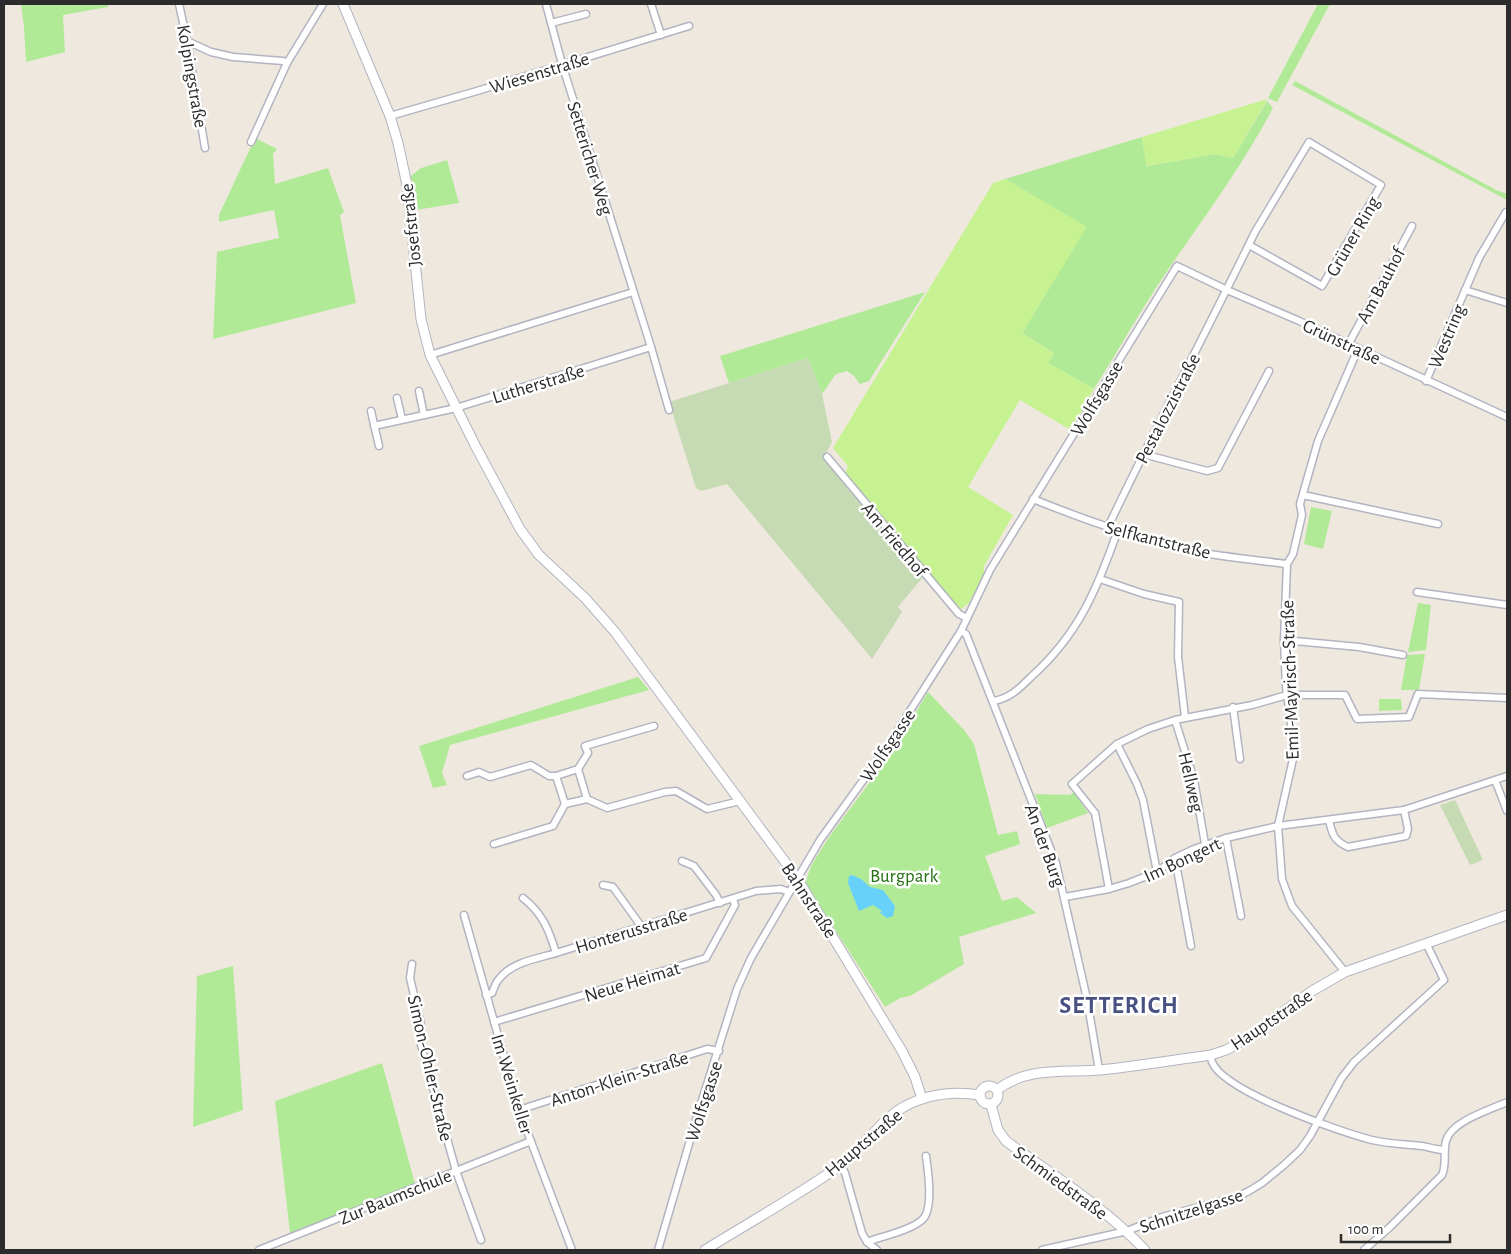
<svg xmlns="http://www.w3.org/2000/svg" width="1511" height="1254" viewBox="0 0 1511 1254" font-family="'Alegreya Sans',sans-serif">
  <rect width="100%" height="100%" fill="#efe8de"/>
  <g fill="#b1ea96">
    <polygon points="21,4 108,4 108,7 63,15 65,52 26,62 24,27"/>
    <polygon points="1318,4 1330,4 1277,102 1268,98"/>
    <polygon points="1295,81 1496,190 1507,194 1507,200 1292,85"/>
    <path d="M1267 101 1273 108C1244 163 1207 213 1172 264 1144 304 1120 348 1094 389L1048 363 1054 353 1022 333 1086 227 1005 179 1142 137 1147 166 1215 154 1233 158Z"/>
    <polygon points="255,138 277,149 273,154 275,184 328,168 344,212 340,215 356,303 213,339 217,252 279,238 274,210 219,222 219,215"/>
    <polygon points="447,160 459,203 416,210 411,176 421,168"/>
    <polygon points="925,292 869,381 860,384 854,376 847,371 836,374 822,394 808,358 729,383 720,356"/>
    <polygon points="1311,507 1332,511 1323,549 1304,544"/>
    <polygon points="1418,603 1431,605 1426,650 1408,652"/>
    <polygon points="1425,654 1419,690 1401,690 1407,655"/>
    <polygon points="638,677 649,690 450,745 442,773 447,785 433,788 419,746"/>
    <polygon points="928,692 964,730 974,744 998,835 1017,831 1020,844 985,856 1002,901 1017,897 1036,913 959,937 964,964 910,996 900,998 885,1007 805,883 812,864 829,837 890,755"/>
    <polygon points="1379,699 1401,699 1402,710 1379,711"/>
    <polygon points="1074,792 1088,813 1047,828 1035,794 1070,795"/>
    <polygon points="233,966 243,1110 193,1127 197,976"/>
    <polygon points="382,1063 415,1184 290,1233 275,1101"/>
  </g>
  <g fill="#c6dbb3">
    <polygon points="808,358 822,394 832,442 824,457 923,577 898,607 902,612 872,659 727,484 701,491 696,488 669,402"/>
    <polygon points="1455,800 1483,860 1470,865 1440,805"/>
  </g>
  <g fill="#c7f291">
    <polygon points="1264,100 1267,100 1233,158 1215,154 1146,166 1142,137"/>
    <polygon points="1005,179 1087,227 1022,333 1054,353 1048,363 1094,389 1082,411 1069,429 1020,400 968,487 1013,515 984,566 984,576 968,604 959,610 845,473 848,466 833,448 993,183"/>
  </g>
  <polygon fill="#68d1fa" points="852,875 861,879 870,887 883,890 895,906 893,916 887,918 880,913 882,911 873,905 859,911 848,883 849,876"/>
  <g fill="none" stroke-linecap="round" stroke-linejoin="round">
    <defs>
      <g id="street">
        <polyline points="179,4 187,41 205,148"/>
        <polyline points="546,4 562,64 651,347 669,410"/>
        <polyline points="651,4 661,35"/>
        <polyline points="551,23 586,14"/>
        <polyline points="187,41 211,52 233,57 283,61 287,63"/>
        <polyline points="390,116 477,91 689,26"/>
        <polyline points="251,142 287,63 323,4"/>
        <polyline points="1465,290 1507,303"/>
        <polyline points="1348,345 1412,226"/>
        <polyline points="430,355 633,292"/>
        <polyline points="1426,381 1479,258 1506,212"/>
        <polyline points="419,391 424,415"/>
        <polyline points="397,398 402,419"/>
        <polyline points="371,411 379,446"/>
        <polyline points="374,426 456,408 651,347"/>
        <polyline points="1143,454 1207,471 1218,468 1269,371"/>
        <polyline points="827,457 959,614 967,618"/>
        <polyline points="1303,495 1438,524"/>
        <path d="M1033 499C1085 520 1138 539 1193 551 1223 557 1256 560 1287 564"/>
        <path d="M1108 527C1155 428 1207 331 1255 232L1309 142 1381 185 1322 286 1249 245"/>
        <polyline points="1100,579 1144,594 1179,602 1178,657 1185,717"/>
        <polyline points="1417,592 1507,605"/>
        <polyline points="961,631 966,634 1056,863 1087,999 1099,1070"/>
        <polyline points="1284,640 1359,647 1403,655"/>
        <path d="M993 701C1009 699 1020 688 1031 677 1079 634 1097 589 1118 530"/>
        <polyline points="1233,707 1240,759"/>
        <polyline points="1175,720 1194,780 1205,844"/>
        <polyline points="1117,744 1137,784 1143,800 1157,872"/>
        <polyline points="578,769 587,799"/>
        <polyline points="467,776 479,772 490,777 531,765 549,776 556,776 578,769 588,753 585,746 654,726"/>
        <polyline points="556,776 565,804"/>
        <polyline points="1495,780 1507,811"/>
        <path d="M1329 820C1332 834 1334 841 1348 847L1406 836 1408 829 1404 810"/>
        <polyline points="1226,838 1241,916"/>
        <polyline points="494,844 553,826 565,804 587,799 607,808 665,792 676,791 707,809 740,801"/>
        <polyline points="1175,858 1191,946"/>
        <polyline points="682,861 694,866 716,895 720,903"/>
        <polyline points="603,885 613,887 641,926"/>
        <polyline points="1109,889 1095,813 1072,784 1117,744 1148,729 1175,720 1252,705 1287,695 1345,695 1357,719 1409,717 1418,694 1507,698"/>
        <polyline points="1065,897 1109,889 1129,883 1157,872 1175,858 1194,849 1226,838 1278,826 1404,810 1507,776"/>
        <path d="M523 898C543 914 549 930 556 953"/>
        <polyline points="464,915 519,1110 572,1250"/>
        <polyline points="412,964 410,978 421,1025 421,1045 456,1171 481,1240"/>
        <polyline points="1345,972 1292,906 1282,879 1278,826 1293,759 1294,746 1286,687 1284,640 1287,564 1293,554 1302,515 1300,504 1318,441 1358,349"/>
        <path d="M486 995 492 993C494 989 495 983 499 979 512 962 536 959 556 953L756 891 781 889 789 892"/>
        <polyline points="494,1022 706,958 735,905 733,899"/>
        <path d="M1211 1055C1211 1057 1211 1060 1212 1062 1224 1092 1341 1132 1372 1140 1389 1144 1405 1144 1422 1146 1429 1147 1437 1150 1444 1150"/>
        <polyline points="519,1110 707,1049 719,1051"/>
        <polyline points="841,1165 845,1173 862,1233 867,1242 877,1250"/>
        <path d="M867 1242C883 1236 909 1231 922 1220 934 1210 928 1170 926 1156"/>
        <polyline points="259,1250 531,1141"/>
        <polyline points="658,1250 698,1113 737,989 751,958 820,840 885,750 961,631 990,570 1177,266 1227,290 1297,320 1507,417"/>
        <polyline points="1042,1250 1127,1231 1162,1217 1239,1196 1249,1191 1262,1183 1284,1165 1300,1150 1310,1136 1341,1079 1354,1062 1444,980 1426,943"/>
        <path d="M1364 1250 1390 1227 1442 1175C1447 1164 1443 1152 1446 1141 1451 1121 1490 1110 1507 1102"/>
      </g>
      <g id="secondary">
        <polyline points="343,4 390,116 398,143 407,185 421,319 430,355 475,445 520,529 539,555 585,598 615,632 797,878 902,1051 915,1077 922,1099"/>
        <circle cx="989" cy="1095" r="9"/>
        <path d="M997 1090C1028 1066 1064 1073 1100 1070 1137 1066 1174 1060 1211 1055L1226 1050 1243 1041 1312 991 1345 972 1507 915"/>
        <path d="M991 1105 998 1130 1006 1141C1054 1176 1103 1206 1145 1250"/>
        <path d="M705 1250C750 1222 797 1196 841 1165 862 1149 881 1120 902 1108 926 1094 953 1091 980 1095"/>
      </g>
    </defs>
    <use href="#street" stroke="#b2b4c1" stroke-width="9"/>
    <use href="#secondary" stroke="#b2b4c1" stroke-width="11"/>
    <use href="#street" stroke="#fff" stroke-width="6"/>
    <use href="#secondary" stroke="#fff" stroke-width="9"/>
  </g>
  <g text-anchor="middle" stroke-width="5" stroke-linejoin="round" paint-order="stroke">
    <g font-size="19" fill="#2c2c2c" stroke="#fff">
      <text transform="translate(539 72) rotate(-17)" y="7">Wiesenstraße</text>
      <text transform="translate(193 76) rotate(80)" y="7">Kolpingstraße</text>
      <text transform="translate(591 158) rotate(73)" y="7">Settericher Weg</text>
      <text transform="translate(410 225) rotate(-96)" y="7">Josefstraße</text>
      <text transform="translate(1352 236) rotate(-60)" y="7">Grüner Ring</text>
      <text transform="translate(1380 285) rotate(-62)" y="7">Am Bauhof</text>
      <text transform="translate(1446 336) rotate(-67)" y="7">Westring</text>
      <text transform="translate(1342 341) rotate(25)" y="7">Grünstraße</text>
      <text transform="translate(538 383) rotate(-17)" y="7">Lutherstraße</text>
      <text transform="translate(1096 398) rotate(-59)" y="7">Wolfsgasse</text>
      <text transform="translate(1167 408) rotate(-63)" y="7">Pestalozzistraße</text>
      <text transform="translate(895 539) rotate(50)" y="7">Am Friedhof</text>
      <text transform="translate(1158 539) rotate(14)" y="7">Selfkantstraße</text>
      <text transform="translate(1289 680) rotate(-92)" y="7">Emil-Mayrisch-Straße</text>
      <text transform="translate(887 745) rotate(-56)" y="7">Wolfsgasse</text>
      <text transform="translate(1192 782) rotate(77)" y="7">Hellweg</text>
      <text transform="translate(1046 845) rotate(70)" y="7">An der Burg</text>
      <text transform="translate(1182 859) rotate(-25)" y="7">Im Bongert</text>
      <text transform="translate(810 900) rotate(57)" y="7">Bahnstraße</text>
      <text transform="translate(631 930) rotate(-17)" y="7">Honterusstraße</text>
      <text transform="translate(632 981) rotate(-17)" y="7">Neue Heimat</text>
      <text transform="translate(1271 1019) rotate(-34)" y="7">Hauptstraße</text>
      <text transform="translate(431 1068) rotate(77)" y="7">Simon-Ohler-Straße</text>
      <text transform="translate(619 1078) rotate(-18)" y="7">Anton-Klein-Straße</text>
      <text transform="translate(513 1084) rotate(73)" y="7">Im Weinkeller</text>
      <text transform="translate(703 1101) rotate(-72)" y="7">Wolfsgasse</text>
      <text transform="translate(863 1142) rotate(-40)" y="7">Hauptstraße</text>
      <text transform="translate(1061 1182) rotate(36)" y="7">Schmiedstraße</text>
      <text transform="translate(395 1196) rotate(-22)" y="7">Zur Baumschule</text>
      <text transform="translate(1191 1210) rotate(-18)" y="7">Schnitzelgasse</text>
    </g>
    <g font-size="19" fill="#267214" stroke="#fff">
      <text x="904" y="882">Burgpark</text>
    </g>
    <g font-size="24" font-weight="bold" letter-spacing="1" fill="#485182" stroke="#fff">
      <text x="1119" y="1013">SETTERICH</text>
    </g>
  </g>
  <rect width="1511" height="1254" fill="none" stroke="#2c2c2c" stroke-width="10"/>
  <path d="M1341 1234v8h109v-8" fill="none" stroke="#2c2c2c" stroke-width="2.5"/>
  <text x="1348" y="1234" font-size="15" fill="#2c2c2c" stroke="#ffffff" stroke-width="4" paint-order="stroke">100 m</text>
</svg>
